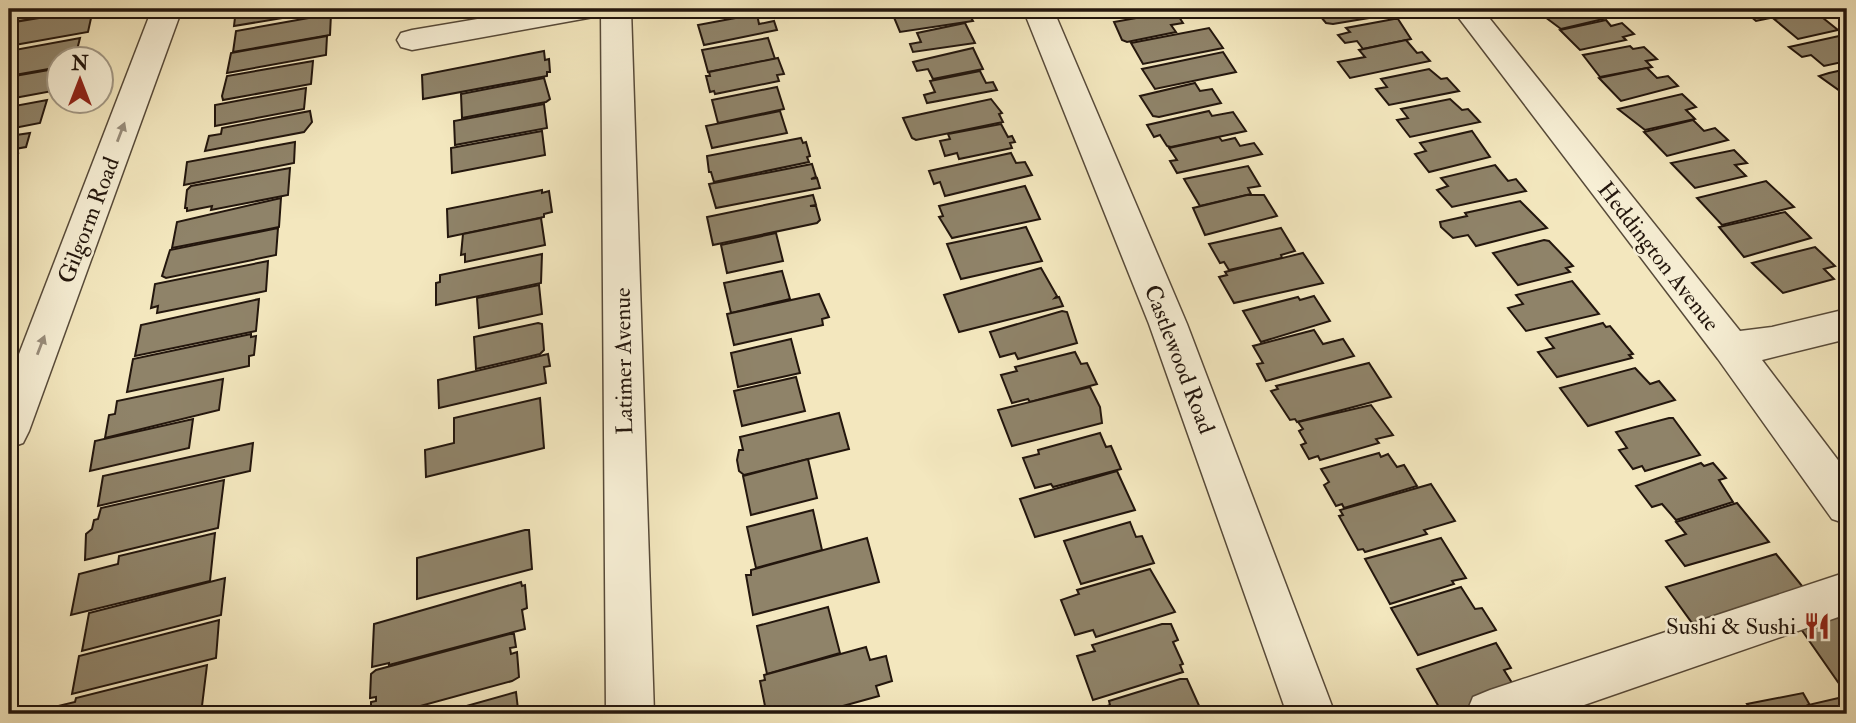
<svg xmlns="http://www.w3.org/2000/svg" width="1856" height="723" viewBox="0 0 1856 723" font-family="'IM FELL Double Pica',serif">
  <rect width="100%" height="100%" fill="#f3e7be"/>
  <filter id="stains"><feTurbulence type="fractalNoise" baseFrequency=".00286" numOctaves="4"/><feColorMatrix values="0 0 0 0 .2 0 0 0 0 .09 0 0 0 0 .02 0 0 0 .5 -.17"/></filter>
  <radialGradient id="worn" r=".72"><stop offset=".6" stop-color="#630" stop-opacity="0"/><stop offset="1" stop-color="#630" stop-opacity=".3"/></radialGradient>
  <g fill="#8f8369" stroke="#23160d" stroke-width="2">
    <polygon points="9,9 88,9 9,23"/>
    <polygon points="93,9 88,32 9,46 9,23"/>
    <polygon points="236,9 306,9 301,10 301,15 234,26"/>
    <polygon points="927,9 966,9 973,21 900,32 893,15"/>
    <polygon points="1110,9 1156,9 1115,17"/>
    <polygon points="1320,9 1395,9 1396,10 1390,11 1393,14 1333,24 1326,23 1315,10"/>
    <polygon points="1542,9 1609,9 1616,16 1561,29 1537,11"/>
    <polygon points="1742,9 1814,9 1756,21"/>
    <polygon points="1813,10 1838,30 1798,39 1774,19"/>
    <polygon points="1175,11 1183,23 1171,25 1176,32 1127,42 1122,40 1114,22"/>
    <polygon points="331,14 330,35 233,52 236,31"/>
    <polygon points="757,14 759,24 774,21 777,30 704,45 698,25"/>
    <polygon points="1394,19 1398,19 1411,39 1363,49 1357,41 1345,43 1338,35 1350,32 1346,28"/>
    <polygon points="1606,20 1611,26 1622,23 1634,34 1623,37 1626,40 1580,50 1560,30"/>
    <polygon points="965,23 975,43 913,52 910,44 921,42 917,33"/>
    <polygon points="1209,28 1223,48 1143,64 1131,43"/>
    <polygon points="327,36 326,55 227,73 231,53"/>
    <polygon points="1839,36 1847,36 1847,61 1824,66 1811,55 1802,57 1789,47"/>
    <polygon points="80,38 75,58 60,60 60,67 9,76 9,51"/>
    <polygon points="768,38 775,59 708,72 702,50"/>
    <polygon points="1406,40 1417,53 1422,52 1430,61 1350,78 1338,62 1365,57 1359,50"/>
    <polygon points="1630,46 1633,49 1644,47 1657,59 1646,61 1652,67 1600,77 1583,55"/>
    <polygon points="973,48 983,69 933,79 928,69 917,71 913,62"/>
    <polygon points="544,51 545,60 549,59 550,72 547,72 547,76 423,99 422,75"/>
    <polygon points="1223,52 1236,72 1155,89 1142,69"/>
    <polygon points="778,58 784,74 777,75 779,81 715,94 714,91 710,92 706,76 710,76 709,72"/>
    <polygon points="313,61 311,84 223,100 222,96 227,76"/>
    <polygon points="60,68 58,90 9,99 9,77"/>
    <polygon points="1647,68 1657,78 1668,76 1678,86 1621,101 1599,78"/>
    <polygon points="1429,69 1441,79 1447,78 1459,91 1389,105 1376,89 1387,87 1381,79"/>
    <polygon points="1847,69 1847,96 1819,76 1829,73"/>
    <polygon points="980,71 986,83 993,82 997,90 927,103 924,95 935,92 930,81"/>
    <polygon points="544,78 550,99 546,102 462,118 461,94"/>
    <polygon points="1195,83 1200,91 1212,89 1221,103 1159,117 1153,116 1140,96"/>
    <polygon points="777,87 784,109 718,123 712,100"/>
    <polygon points="306,88 304,109 215,126 215,105"/>
    <polygon points="1682,94 1696,107 1686,110 1695,119 1645,130 1618,109"/>
    <polygon points="991,99 1002,113 999,114 1003,122 916,140 912,138 903,118"/>
    <polygon points="1450,99 1462,110 1468,109 1480,122 1410,137 1397,120 1408,118 1401,109"/>
    <polygon points="47,100 40,123 9,129 9,107"/>
    <polygon points="544,104 547,128 455,145 454,121"/>
    <polygon points="310,111 312,122 304,132 205,151 209,136 221,134 222,128"/>
    <polygon points="780,111 787,133 712,148 706,126"/>
    <polygon points="1209,111 1212,116 1233,112 1246,131 1171,147 1167,146 1160,135 1154,137 1147,125"/>
    <polygon points="1693,120 1704,131 1715,128 1728,140 1667,156 1644,132"/>
    <polygon points="1001,124 1008,137 1012,136 1015,142 1010,143 1012,148 959,159 957,153 945,156 940,141 950,139 948,134"/>
    <polygon points="18,128 16,135 30,133 26,147 9,150 9,130"/>
    <polygon points="542,131 545,155 452,173 451,148"/>
    <polygon points="1472,131 1490,157 1429,172 1415,154 1426,151 1420,143"/>
    <polygon points="1219,137 1222,141 1235,138 1240,146 1254,143 1262,154 1177,173 1170,161 1177,160 1169,148"/>
    <polygon points="801,138 803,143 806,142 810,156 807,157 809,162 714,182 711,172 709,172 707,156"/>
    <polygon points="295,142 294,163 184,185 187,162"/>
    <polygon points="1734,150 1747,163 1735,165 1746,176 1695,188 1671,163"/>
    <polygon points="1011,153 1016,163 1025,162 1032,175 945,196 940,182 934,184 929,171"/>
    <polygon points="18,154 10,181 9,181 9,156"/>
    <polygon points="812,164 816,177 811,179 817,178 820,188 716,208 709,184"/>
    <polygon points="1495,165 1508,181 1516,179 1526,191 1452,207 1437,190 1448,186 1441,178"/>
    <polygon points="1248,166 1260,186 1248,188 1251,194 1200,206 1184,179"/>
    <polygon points="290,168 288,195 211,210 212,206 187,211 187,208 185,208 187,190 191,186"/>
    <polygon points="1766,181 1794,207 1722,225 1697,198"/>
    <polygon points="1025,186 1040,219 952,238 939,217 943,216 939,206"/>
    <polygon points="542,190 542,193 549,191 552,212 544,214 544,217 448,237 447,209"/>
    <polygon points="813,195 816,205 810,206 816,206 820,220 817,223 713,245 707,217"/>
    <polygon points="1247,195 1264,195 1277,216 1205,235 1193,208"/>
    <polygon points="281,198 279,227 172,248 177,222"/>
    <polygon points="1520,201 1547,228 1476,246 1468,235 1453,238 1441,227 1440,222 1467,216 1465,213"/>
    <polygon points="1785,212 1811,238 1744,257 1719,227"/>
    <polygon points="541,218 545,245 465,262 465,254 461,255 463,234"/>
    <polygon points="1026,227 1042,261 961,279 947,244"/>
    <polygon points="278,228 276,255 166,278 162,276 170,250"/>
    <polygon points="1281,228 1295,251 1281,255 1282,258 1229,270 1224,262 1220,263 1209,244"/>
    <polygon points="776,233 783,261 727,273 721,245"/>
    <polygon points="1544,240 1549,241 1573,266 1566,268 1570,272 1518,285 1493,253"/>
    <polygon points="1815,247 1835,266 1824,269 1834,279 1783,293 1752,263"/>
    <polygon points="1303,253 1323,283 1234,303 1219,277 1227,275 1225,272"/>
    <polygon points="542,254 541,283 436,305 436,283 440,282 440,275"/>
    <polygon points="268,261 266,291 157,313 158,306 151,308 155,284"/>
    <polygon points="1041,268 1057,296 1055,298 1059,297 1063,306 959,332 944,295"/>
    <polygon points="782,271 790,299 731,313 724,283"/>
    <polygon points="1572,281 1599,314 1526,331 1508,308 1523,304 1516,295"/>
    <polygon points="539,285 542,314 479,328 477,298"/>
    <polygon points="819,294 829,317 822,319 823,325 734,345 727,314"/>
    <polygon points="1314,296 1330,321 1261,342 1243,311 1298,297 1300,300"/>
    <polygon points="259,299 256,331 135,356 141,325"/>
    <polygon points="1062,311 1067,312 1077,343 1018,359 1015,353 1000,357 990,332"/>
    <polygon points="538,323 542,324 544,350 540,354 476,369 474,337"/>
    <polygon points="1603,323 1606,327 1610,326 1633,354 1629,355 1632,358 1557,377 1538,352 1554,348 1546,338"/>
    <polygon points="1314,330 1323,344 1343,339 1354,356 1266,381 1257,364 1263,363 1253,346"/>
    <polygon points="251,334 251,337 256,336 254,355 249,356 249,366 127,392 133,359"/>
    <polygon points="791,339 800,373 738,387 731,353"/>
    <polygon points="1075,352 1081,364 1087,363 1097,384 1030,402 1028,399 1012,403 1001,375 1017,371 1015,367"/>
    <polygon points="548,354 550,366 544,367 546,383 439,408 438,380"/>
    <polygon points="1369,363 1391,397 1297,422 1295,419 1290,420 1271,391 1278,389 1276,386"/>
    <polygon points="1635,368 1650,384 1659,381 1675,400 1588,426 1560,388"/>
    <polygon points="796,377 805,411 742,426 734,391"/>
    <polygon points="223,379 219,410 105,438 109,415 115,414 117,401"/>
    <polygon points="1090,387 1100,407 1102,423 1012,446 998,410"/>
    <polygon points="540,398 544,448 426,477 425,450 454,443 454,418"/>
    <polygon points="1371,405 1393,435 1376,439 1379,443 1320,460 1318,456 1309,459 1301,445 1306,443 1299,431 1303,429 1298,422"/>
    <polygon points="839,413 849,449 744,475 739,471 737,460 739,450 743,450 740,437"/>
    <polygon points="1669,418 1673,418 1700,455 1645,471 1642,466 1633,469 1619,450 1627,448 1616,432"/>
    <polygon points="193,419 189,448 90,471 95,441"/>
    <polygon points="1100,433 1106,447 1111,446 1121,469 1053,487 1051,484 1035,488 1023,458 1039,454 1038,450"/>
    <polygon points="253,443 250,471 98,506 103,476"/>
    <polygon points="1379,453 1381,457 1388,454 1397,467 1404,465 1417,486 1344,508 1342,504 1336,506 1324,485 1329,482 1321,469"/>
    <polygon points="808,459 817,498 751,515 743,476"/>
    <polygon points="1701,463 1704,466 1713,463 1726,478 1719,480 1733,502 1676,520 1662,504 1652,507 1636,486"/>
    <polygon points="1117,471 1135,510 1035,537 1020,499"/>
    <polygon points="224,480 218,528 85,560 86,534 92,529 94,520 98,519 101,508"/>
    <polygon points="1431,484 1455,521 1424,530 1427,534 1365,552 1363,549 1358,550 1339,516 1343,515 1340,510"/>
    <polygon points="1737,503 1769,542 1685,566 1666,541 1686,534 1676,522"/>
    <polygon points="813,510 822,550 756,568 747,527"/>
    <polygon points="1130,522 1136,537 1142,536 1154,563 1081,584 1064,541"/>
    <polygon points="525,530 529,530 532,569 417,599 417,558"/>
    <polygon points="215,533 210,581 71,615 79,574 118,564 119,556"/>
    <polygon points="867,538 879,582 753,615 746,575 751,575 751,570"/>
    <polygon points="1441,538 1466,578 1452,581 1454,584 1390,604 1365,559"/>
    <polygon points="1776,554 1811,597 1700,634 1666,587"/>
    <polygon points="1150,569 1175,612 1096,637 1093,630 1075,635 1061,600 1079,594 1077,590"/>
    <polygon points="225,578 221,615 82,651 89,613"/>
    <polygon points="521,582 522,586 525,585 527,608 522,610 525,629 389,665 389,663 372,667 374,624"/>
    <polygon points="1461,587 1475,609 1482,608 1496,630 1418,655 1391,608"/>
    <polygon points="828,607 840,653 767,674 757,626"/>
    <polygon points="1833,611 1847,630 1847,695 1794,619"/>
    <polygon points="219,620 216,658 72,694 79,656"/>
    <polygon points="1162,624 1171,624 1178,640 1173,642 1183,664 1180,665 1183,672 1093,700 1077,656 1095,651 1092,645"/>
    <polygon points="510,634 514,634 516,647 510,648 511,654 517,652 519,677 512,681 391,714 371,714 371,702 376,701 376,697 370,698 371,674 376,670"/>
    <polygon points="1496,643 1511,668 1504,670 1519,694 1458,714 1443,714 1417,669"/>
    <polygon points="866,647 870,660 886,656 892,681 876,686 879,696 814,714 772,714 771,710 766,711 760,681 765,680 764,675"/>
    <polygon points="207,665 201,714 57,714 58,706 75,702 76,698"/>
    <polygon points="1180,679 1187,679 1201,710 1196,714 1092,714 1091,712 1110,705 1109,701"/>
    <polygon points="516,692 518,709 523,708 523,714 438,714"/>
    <polygon points="1578,693 1590,714 1506,714 1523,709"/>
    <polygon points="1803,693 1815,714 1754,714 1747,704"/>
    <polygon points="1847,696 1847,714 1815,714 1808,705"/>
  </g>
  <g fill="none" stroke-linecap="round" stroke-linejoin="round">
    <defs>
      <g id="minor">
        <polygon points="152,9 182,9 29,431 23,443 9,448 9,380"/>
        <polygon points="536,9 631,9 654,714 606,714 601,11 598,16 588,18 412,50 401,47 397,40 401,33 412,30"/>
        <polygon points="1023,9 1053,9 1187,324 1335,714 1287,714 1149,324"/>
        <polygon points="1452,9 1482,9 1740,331 1772,327 1847,309 1847,339 1762,360 1847,472 1847,524 1832,519 1718,359"/>
        <polygon points="1847,572 1847,614 1558,714 1466,714 1473,697 1490,690"/>
      </g>
    </defs>
    <use href="#minor" stroke="#574a39" stroke-width="3"/>
    <use href="#minor" fill="#f7efd5" fill-rule="evenodd"/>
  </g>
  <defs><path id="oneway-solid" d="M-6-.8H1V-3.2L6.5 0L1 3.2V.8H-6Z" transform="scale(1.75)"/></defs>
  <g fill="#988d7b">
    <use href="#oneway-solid" transform="translate(121 132) rotate(-69)"/>
    <use href="#oneway-solid" transform="translate(41 345) rotate(-69)"/>
  </g>
  <defs>
    <symbol id="restaurant-bare" viewBox="-9 -9 18 18"><path d="M-5-6h1v4h1v-4h1v4h1v-4h1v5L-1.5 .5V6h-2V.5L-5-1ZM5-6V6H3V1.5H1.5Q1.5-4 5-6Z" fill="#8f2418" stroke="#f7efd5" stroke-width="2.5" paint-order="stroke"/></symbol>
  </defs>
  <g fill-rule="evenodd">
    <use href="#restaurant-bare" x="1798" y="607" width="38" height="38"/>
  </g>
  <g text-anchor="middle" stroke-width="5" stroke-linejoin="round" paint-order="stroke">
    <g font-size="23" fill="#23160d" stroke="#f7efd5">
      <text transform="translate(88 220) rotate(-69)" y="8">Gilgorm Road</text>
      <text transform="translate(1659 256) rotate(52)" y="8">Heddington Avenue</text>
      <text transform="translate(1180 359) rotate(69)" y="8">Castlewood Road</text>
      <text transform="translate(623 361) rotate(-91)" y="8">Latimer Avenue</text>
    </g>
    <g font-size="23" fill="#23160d" stroke="#f7efd5" text-anchor="end">
      <text x="1796" y="634">Sushi &amp; Sushi</text>
    </g>
  </g>
  <rect width="1856" height="723" fill="none" stroke="#f3e7be" stroke-width="35"/>
  <rect x="10" y="10" width="1835" height="702" fill="none" stroke="#23160d" stroke-width="3.5"/>
  <rect x="18" y="18" width="1821" height="688" fill="none" stroke="#23160d" stroke-width="2"/>
  <g transform="translate(80 80)"><circle r="33" fill="#f7efd5" stroke="#a29885" stroke-width="2"/>
  <path d="M0-5L12 26L0 18L-12 26Z" fill="#8f2418"/>
  <text y="-10" font-size="19" font-weight="bold" text-anchor="middle" fill="#23160d">N</text>
  </g>
  <rect width="100%" height="100%" filter="url(#stains)"/>
  <rect width="100%" height="100%" fill="url(#worn)"/>
</svg>
